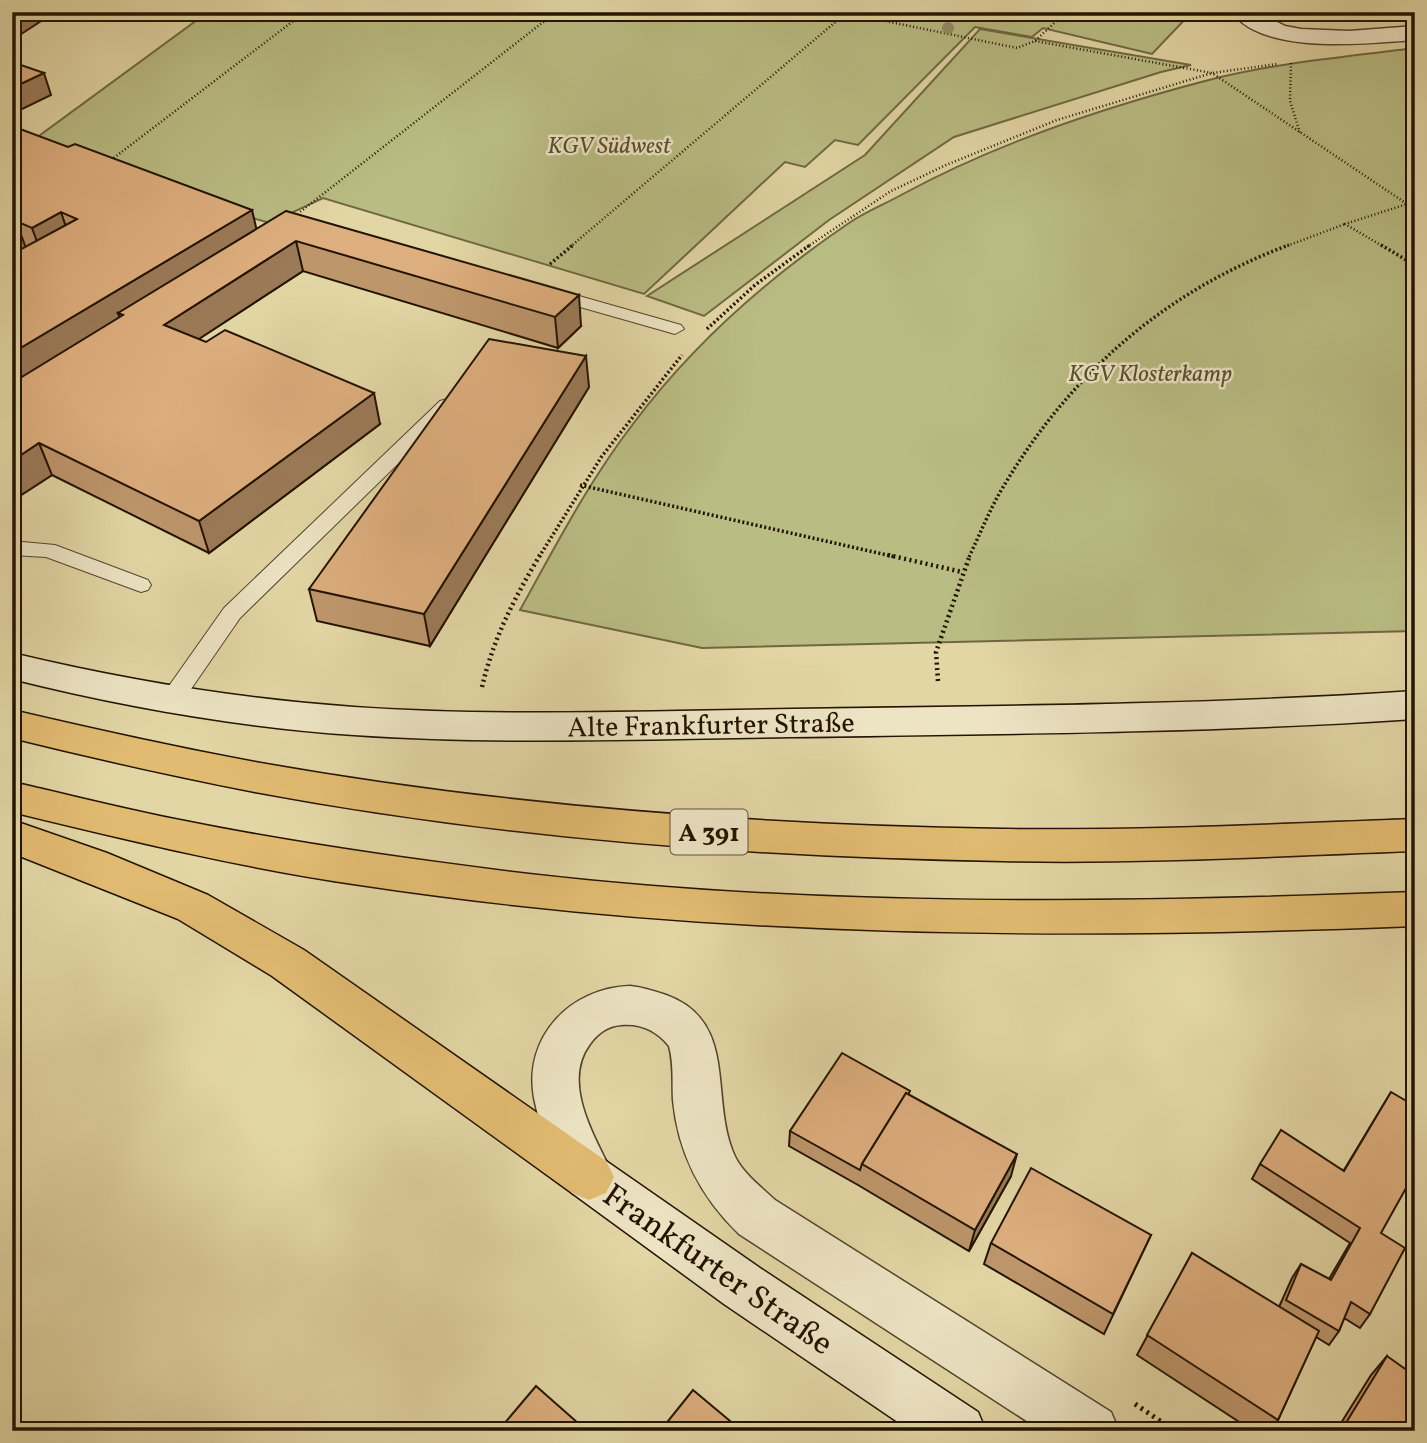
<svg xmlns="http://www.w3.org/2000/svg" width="1427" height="1443" viewBox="0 0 1427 1443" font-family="Vollkorn,serif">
  <rect width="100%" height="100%" fill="#e3d6a5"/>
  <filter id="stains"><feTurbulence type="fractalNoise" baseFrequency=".00286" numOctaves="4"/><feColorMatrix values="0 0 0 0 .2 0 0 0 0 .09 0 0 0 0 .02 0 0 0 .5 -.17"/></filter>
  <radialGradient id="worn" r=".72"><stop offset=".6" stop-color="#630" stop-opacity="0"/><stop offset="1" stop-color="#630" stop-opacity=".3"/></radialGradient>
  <g fill="#b9bc83" stroke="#6e6842" stroke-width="2">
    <polygon points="208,12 1192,12 1152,54 1043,28 1032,37 975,27 858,145 835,140 805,167 785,162 644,294 323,198 270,223 178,197 28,144"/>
    <polygon points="980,29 1191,65 1161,72 954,137 829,220 704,316 647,296 865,155"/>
    <path d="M1415 48V631L702 648 520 610C555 547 589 481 633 424 692 345 768 278 849 223 865 212 885 204 903 194 997 143 1102 108 1205 81 1273 63 1346 57 1415 48Z"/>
  </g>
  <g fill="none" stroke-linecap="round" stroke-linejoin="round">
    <defs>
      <g id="lane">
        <polygon points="551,288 681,325 684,329 675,334 545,297 543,293"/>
        <polygon points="447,399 456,405 454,409 240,618 180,705 172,707 164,705 161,699 164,693 224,608 440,401"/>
        <polygon points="12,541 55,545 148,580 151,585 148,590 141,592 46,557 12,555"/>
      </g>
      <g id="street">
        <path d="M1232 12H1258L1285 26 1301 29 1349 31 1415 26V40C1369 43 1263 56 1232 12Z"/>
        <path d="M630 986C642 987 654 991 666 995 738 1021 710 1095 733 1152 740 1171 760 1186 775 1200L1111 1412 1119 1431H1042L739 1234C701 1197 678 1154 673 1100 672 1082 674 1064 669 1046 657 1031 641 1023 621 1025 608 1026 598 1033 590 1044 560 1084 597 1140 614 1177L606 1193 589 1200 572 1193C557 1163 540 1131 534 1098 523 1037 570 988 630 986Z"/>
      </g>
      <g id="secondary">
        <path d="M12 653C125 680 239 699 354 707 500 717 646 711 793 709 1000 706 1207 705 1415 691V719C1207 733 1000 734 792 737 646 739 500 745 354 735 238 727 124 707 12 679Z"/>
        <polygon points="589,1154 606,1161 760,1268 978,1412 986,1431 911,1431 724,1304 572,1193 564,1177 572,1161"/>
      </g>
      <g id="highway">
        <path d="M12 710C93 729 174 747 255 762 501 806 753 825 1003 829 1141 831 1278 824 1415 819V851C1278 856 1140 864 1003 861 753 857 501 838 255 792 173 776 93 758 12 738Z"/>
        <path d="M12 782C70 795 127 810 185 821 299 844 414 860 529 874 823 908 1120 903 1415 892V926C1059 940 712 938 360 885 242 868 127 840 12 812Z"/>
        <polygon points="12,820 107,853 208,895 304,950 606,1161 614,1177 606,1193 589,1200 572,1193 272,976 178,919 12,853"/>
      </g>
    </defs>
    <use href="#lane" stroke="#524429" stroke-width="2"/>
    <use href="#street" stroke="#524429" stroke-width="3"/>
    <use href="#secondary" stroke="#221300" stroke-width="3"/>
    <use href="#highway" stroke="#221300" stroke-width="3"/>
    <g stroke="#221300" stroke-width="2.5" stroke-dasharray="1 2.5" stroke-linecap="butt">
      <polyline points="841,12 1017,48 1035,41 1066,12"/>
      <polyline points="1035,41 1212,73 1407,204 1345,224 1384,247"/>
      <polyline points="1291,63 1290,101 1300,133"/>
      <polyline points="111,160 305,12"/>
      <polyline points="1415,202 1407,204 1415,215"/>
      <polyline points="297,218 300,212 556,12"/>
      <polyline points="570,247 846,13"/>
      <polyline points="807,247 891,191 946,165 1057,120 1212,73 1277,64"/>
      <polyline points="1284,247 1345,224"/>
    </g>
    <g stroke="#221300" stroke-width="3.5" stroke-dasharray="2 2.5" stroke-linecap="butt">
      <polyline points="1381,245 1415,265"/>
      <polyline points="550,264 573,245"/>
      <polyline points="707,329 755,285 810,245"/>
      <polyline points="580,485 896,557"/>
      <polyline points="539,557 602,456 682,355"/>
      <path d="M969 557C979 536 988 514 999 494 1066 378 1162 292 1289 245"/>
    </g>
    <g stroke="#221300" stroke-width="4.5" stroke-dasharray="2 3.5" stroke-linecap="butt">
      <polyline points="888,555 962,572"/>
      <polyline points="938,681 936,652 970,555"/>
      <path d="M482 687C493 639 515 597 540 555"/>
    </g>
    <polyline stroke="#221300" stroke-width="5" stroke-dasharray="2.5 4.5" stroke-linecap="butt" points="1135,1404 1175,1431"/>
    <use href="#lane" fill="#ede4c4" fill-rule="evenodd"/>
    <use href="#street" fill="#ede4c4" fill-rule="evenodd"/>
    <use href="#secondary" fill="#ede4c4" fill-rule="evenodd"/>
    <use href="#highway" fill="#e2bb72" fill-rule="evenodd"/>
  </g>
  <circle fill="#968b64" cx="948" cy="28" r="6"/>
  <g fill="#be966c" stroke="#221300" stroke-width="2">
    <polygon points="12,126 257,229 286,211 581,326 558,348 303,271 198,339 380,424 209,553 52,475 12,501"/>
    <polygon points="589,387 430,646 317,621 309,589"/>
    <polygon points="1391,1092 1381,1233 1370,1314 1360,1328 1344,1318 1339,1331 1329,1345 1316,1337 1278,1420 1270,1431 1253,1431 1137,1355 1192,1253 1279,1307 1292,1278 1301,1264 1329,1279 1350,1243 1252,1179 1260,1164 1344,1170"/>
    <polygon points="909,1095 1011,1176 969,1251 858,1185 789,1146 790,1131"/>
    <polygon points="1151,1235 1104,1334 984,1264 991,1243"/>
    <polygon points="1387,1356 1415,1431 1336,1431 1371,1375"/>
  </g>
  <g fill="#9b7a58" stroke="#221300" stroke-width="2">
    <polygon points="12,12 55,12 12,40"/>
    <polygon points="44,73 51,95 12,114 12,88"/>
    <polygon points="252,210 259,240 123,315 118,313 122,325 12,392 12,353"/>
    <polygon points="61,212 71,242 43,258 32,228"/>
    <polygon points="16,221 27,251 16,257 12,248 12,223"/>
    <polygon points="296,241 303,271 173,356 164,325"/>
    <polygon points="579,295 581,326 558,348 555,317"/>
    <polygon points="586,356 589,387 430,646 424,614"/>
    <polygon points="374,393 380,424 209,553 199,521"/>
    <polygon points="39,443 52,475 12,501 12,461"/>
    <polygon points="1017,1154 1011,1176 969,1251 975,1230"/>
  </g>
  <g fill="#ddae7e" stroke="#221300" stroke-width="2">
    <polygon points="12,62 44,73 12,88"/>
    <polygon points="12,126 68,147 75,144 252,210 12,353 12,254 77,219 61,212 32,228 16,221 12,223"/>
    <polygon points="286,211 579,295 555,317 296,241 164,325 206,342 225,330 374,393 199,521 39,443 12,461 12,383 123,315 118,313"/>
    <polygon points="489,339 586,356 424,614 309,589"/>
    <polygon points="842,1053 910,1091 908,1095 906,1093 862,1164 860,1170 790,1131"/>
    <polygon points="1391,1092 1415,1106 1415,1172 1381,1233 1405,1248 1370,1314 1351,1302 1339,1331 1286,1300 1301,1264 1331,1280 1360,1228 1260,1164 1281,1130 1344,1171"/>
    <polygon points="906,1093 1017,1154 975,1230 862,1164"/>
    <polygon points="1031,1168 1151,1235 1113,1314 991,1243"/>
    <polygon points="1192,1253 1319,1331 1278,1420 1147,1335"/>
    <polygon points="1387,1356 1415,1376 1415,1431 1341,1431"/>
    <polygon points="536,1386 587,1431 498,1431"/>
    <polygon points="693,1390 742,1431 660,1431"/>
  </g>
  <g text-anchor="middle" stroke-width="5" stroke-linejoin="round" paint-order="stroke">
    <g font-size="23" font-style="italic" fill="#574e2e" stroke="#ede4c4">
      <text x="609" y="153">KGV Südwest</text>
      <text x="1150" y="381">KGV Klosterkamp</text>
    </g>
    <rect fill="#ede4c4" stroke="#5f523b" stroke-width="2" x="670.5" y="809.5" width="77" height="45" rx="5"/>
    <g font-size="26" font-weight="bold" fill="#221300">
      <text x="709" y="841">A 391</text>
    </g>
    <g font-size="28" fill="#221300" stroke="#ede4c4">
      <text transform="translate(711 724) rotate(-1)" y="10">Alte Frankfurter Straße</text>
    </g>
    <g font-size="33" fill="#221300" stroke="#ede4c4">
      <text transform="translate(719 1268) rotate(35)" y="12">Frankfurter Straße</text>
    </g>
  </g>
  <rect width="1427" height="1443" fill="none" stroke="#e3d6a5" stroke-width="42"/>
  <rect x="14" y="14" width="1399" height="1415" fill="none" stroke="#221300" stroke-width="3.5"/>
  <rect x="21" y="21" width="1385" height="1401" fill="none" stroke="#221300" stroke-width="2"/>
  <rect width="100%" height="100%" filter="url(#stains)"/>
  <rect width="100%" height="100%" fill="url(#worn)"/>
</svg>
